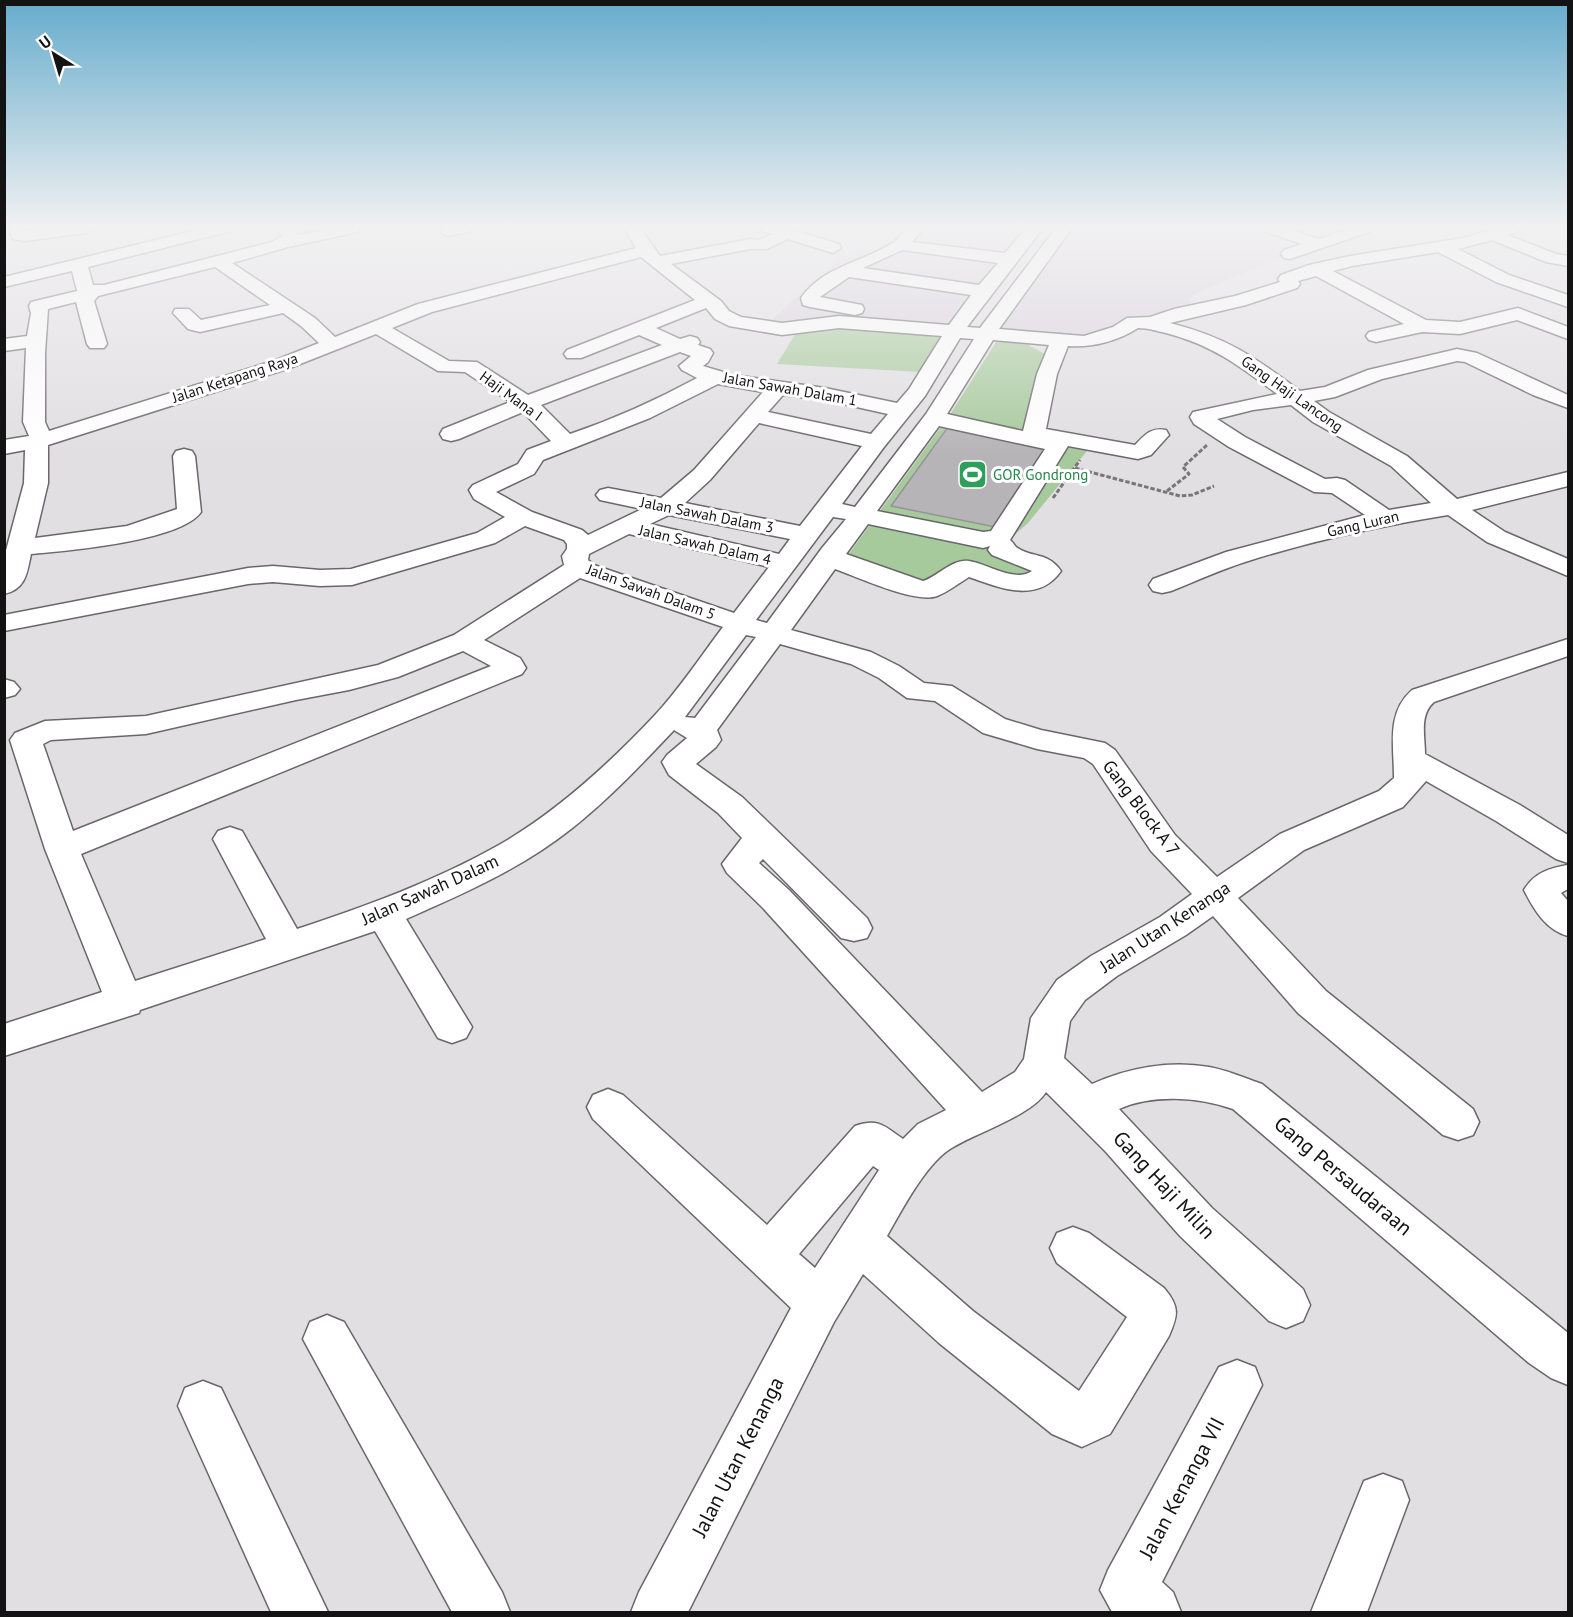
<svg xmlns="http://www.w3.org/2000/svg" width="1573" height="1617" viewBox="0 0 1573 1617" font-family="'PT Sans',sans-serif">
  <rect width="100%" height="100%" fill="#e2dfe3"/>
  <polygon fill="#d9d2dd" points="904,228 1391,228 1394,230 1372,238 1289,254 1192,295 1190,309 1160,317 1136,316 1087,337 1003,330 1010,308 1056,248 1016,244 956,322 942,327 764,327 840,258 889,245"/>
  <g fill="#a7ca9c">
    <polygon points="823,326 940,334 934,354 921,372 777,364 797,331"/>
    <polygon points="1000,336 1021,341 1054,359 1029,438 1087,451 1028,523 991,555 1045,576 1026,588 962,568 934,588 843,562 951,413"/>
  </g>
  <polygon fill="#b7b4b8" stroke="#969397" stroke-width="1.5" points="948,427 1048,444 1000,528 891,506"/>
  <g fill="none" stroke-linecap="round" stroke-linejoin="round">
    <defs>
      <g id="minor">
        <polygon points="9,228 25,228 26,231 48,228 94,228 86,233 25,241 13,239"/>
        <path d="M205 228H233L231 231 88 267 93 285H104L272 242 282 236 277 228H293L298 235 333 228H359L358 232 288 247 232 263 315 318 335 337 418 304 636 248 624 228H640L660 256 750 239 759 240 772 234 763 231 761 228H786L839 244 841 248 833 253 788 239 767 249H750L671 264 721 301 729 311 741 317 782 323 839 316 949 325 971 295 849 277 820 297 862 305 864 309 862 313 855 315 810 307 803 305 801 298C823 266 864 262 894 242 899 238 903 232 907 228H924L912 242 1005 253 1026 228H1043L967 327 980 328 1056 228H1072L999 329 1084 336 1113 327 1127 318 1150 317 1174 309 1235 296 1280 282 1278 279 1281 275 1309 265 1350 256 1463 238 1496 228H1520L1518 231 1508 235 1556 254 1568 256V266L1546 262 1492 240 1458 249 1509 275 1568 295V307L1496 282 1438 252 1352 266 1333 271 1426 320 1460 322 1518 308 1568 327V339L1517 320 1460 334 1422 332 1376 342 1369 340 1366 336 1369 332 1404 324 1316 276 1298 281 1300 284 1297 288 1246 305 1170 323C1228 338 1253 356 1300 391L1325 387 1368 370 1457 349 1477 353 1568 395V408L1533 395 1465 362 1457 361 1382 379 1335 397 1314 401 1329 412 1407 456 1457 499 1568 472V486L1472 510 1505 532 1568 559V576L1487 542 1448 515C1380 526 1311 541 1245 562 1220 570 1196 581 1171 591L1162 593 1153 591 1149 585 1153 579 1226 552 1365 515 1332 493 1314 492 1229 447 1194 424 1190 417 1193 412 1277 394C1240 366 1212 345 1166 333 1157 331 1148 328 1138 328 1118 341 1092 348 1068 346L1057 374 1046 429 1135 445C1145 435 1151 427 1166 430L1169 435 1151 455 1138 459 1068 446 1010 540C1013 542 1014 545 1016 547 1030 558 1047 551 1061 571 1038 604 1000 588 969 577 959 583 948 592 937 596 915 604 858 577 835 569L791 630 871 652 899 666 924 683 952 686 1005 719 1041 730 1105 743 1115 750 1175 835 1217 877 1280 834 1379 791 1394 778C1394 745 1386 713 1412 690L1568 639V656L1434 702C1419 715 1425 736 1425 754L1520 805 1568 835V863L1556 859 1496 821 1426 781 1403 807 1304 850 1238 898 1326 991 1473 1109 1479 1122 1473 1135 1458 1140 1443 1135 1298 1013 1213 916 1186 935 1117 976 1085 1000 1070 1021 1064 1058 1092 1084C1127 1068 1170 1060 1209 1067 1226 1070 1245 1078 1262 1084L1568 1333V1385L1551 1378 1529 1363 1233 1109C1198 1097 1153 1094 1119 1109L1212 1208 1303 1289 1310 1305 1303 1321 1286 1328 1269 1321 1180 1236 1106 1152 1046 1092C1031 1116 975 1133 950 1149 925 1165 902 1210 887 1236L973 1311 1079 1391 1127 1317 1057 1263 1050 1248 1057 1233 1073 1227 1089 1233 1164 1288C1180 1307 1178 1315 1169 1336L1110 1434 1082 1447 1052 1434 939 1343 863 1274 834 1322 688 1612H631L639 1592 791 1308 593 1119 587 1107 593 1095 608 1089 623 1095 767 1225 855 1126C879 1118 884 1126 903 1139L918 1124 946 1110 763 908 727 873 722 864 742 838 718 813 669 775 662 762 667 755 687 738 674 730C641 765 609 799 571 829 522 868 463 894 406 919L472 1027 466 1038 452 1043 438 1038 375 931 140 1010 139 1013 4 1056V1024L102 992 45 849 10 740 15 733 45 721 146 716 378 665 454 635 564 565 562 556 567 549V544L564 540 525 526 495 543 352 585 320 586 273 582 248 584 4 631V615L248 568 273 566 320 570 351 569 477 533 505 517 474 499 469 490 473 485 518 464 527 450 551 441 523 412 459 439 451 441 443 439 440 434 443 429 510 402 465 372 438 371 376 334 290 368 48 445V483L35 538 127 526 177 509 173 456 176 451 184 449 192 451 195 456 201 512C181 541 67 551 31 554 27 573 26 589 4 594V558L24 483 25 450 4 454V440L29 436 23 422 26 348 4 351V339L27 336 31 313 29 306 31 302 77 291 72 271 4 287V277ZM902 250 998 263 979 285 863 268ZM641 257 695 300 567 350 564 354 567 358H581L639 335 662 345 528 395 477 362 449 361 392 328 432 312ZM215 267 270 305 201 320 189 309H175L173 313 188 329 200 332 283 313 301 326 319 343 276 360 49 431 45 422V353L48 309 76 302 87 344 90 348H104L107 344 94 301 98 296ZM706 308 715 319 729 326 782 335 839 328 942 336 909 389 897 403 825 388 733 375 703 366 708 362 713 353 710 349 698 345 700 342 697 338 690 336 680 339 656 328ZM960 338 974 339 926 414 855 507 842 504 884 447 925 396ZM993 340 1049 345 1037 374 1023 431 947 414ZM680 352 691 356 679 366 682 370 697 378C656 400 614 419 570 434L541 405ZM718 384 763 392 694 470 661 498 608 488 600 490 596 495 600 500 642 509 588 535 582 530 532 512 496 492 534 474 543 460 650 418ZM783 395 825 400 888 414 871 434 768 412ZM1291 405 1313 422 1391 466 1431 503 1389 510 1345 480 1337 478 1325 479 1245 437 1217 419 1253 410ZM759 423 862 446 800 526 685 503 710 480ZM939 426 1045 449 991 531 983 532 877 511ZM669 515 790 539 779 554 650 524ZM833 517 846 519 822 548 767 623 756 620ZM868 524 983 548 990 546 988 550 992 555 1032 571C1015 583 988 564 969 561 953 558 937 577 923 581L846 554ZM629 534 769 567 734 613 594 565 588 560 589 554ZM580 578 723 627C701 656 680 688 656 714 610 763 558 811 499 845 435 881 367 906 297 929L242 831 230 827 218 831 213 839 266 939 135 981 81 854 522 674 526 668 520 658 484 640ZM746 635 756 637 695 718 685 717ZM780 644 851 664 879 678 907 698 935 701 983 733 1037 749 1084 758 1093 764 1151 851 1192 894 1160 917 1091 956 1057 980 1031 1018 1024 1059 1015 1072 982 1092 789 890 759 863 763 859 841 938 854 941 867 938 872 928 867 918 742 797 696 764 716 747 721 740 717 730ZM463 651 491 666 73 831 43 744 51 740 146 734 296 700 349 690 398 677ZM873 1166 879 1170 815 1268 799 1254Z"/>
        <polygon points="443,228 473,228 471,231 449,236 443,234 441,231"/>
        <polygon points="1261,228 1286,228 1319,239 1350,228 1374,228 1372,231 1290,259 1284,258 1281,254 1284,250 1302,244 1263,231"/>
        <polygon points="4,679 14,682 20,689 15,695 4,698"/>
        <path d="M1568 865V889L1561 893 1568 901V936C1546 930 1534 910 1524 890 1534 873 1549 868 1568 865Z"/>
        <polygon points="327,1315 344,1322 502,1592 510,1612 452,1612 303,1339 310,1322"/>
        <polygon points="1237,1360 1255,1367 1262,1385 1162,1582 1173,1592 1181,1612 1112,1612 1100,1590 1108,1570 1219,1367"/>
        <polygon points="203,1381 221,1388 328,1612 271,1612 178,1406 185,1388"/>
        <polygon points="1383,1474 1402,1481 1409,1500 1367,1612 1311,1612 1364,1481"/>
      </g>
    </defs>
    <use href="#minor" stroke="#6a676b" stroke-width="3"/>
    <g stroke="#787678" stroke-width="3" stroke-dasharray="4.5 2" stroke-linecap="butt">
      <polyline points="1075,468 1180,496 1192,495 1214,486"/>
      <polyline points="1167,491 1189,474 1183,467 1207,445"/>
      <polyline points="1053,498 1080,460"/>
    </g>
    <use href="#minor" fill="#fff" fill-rule="evenodd"/>
  </g>
  <linearGradient id="sky" x2="0" y2="1"><stop stop-color="#65accc"/><stop offset="0.5" stop-color="#f2f1f2"/><stop offset="1" stop-color="#f2f1f2" stop-opacity="0"/></linearGradient>
  <rect width="1573" height="454" fill="url(#sky)"/>
  <defs>
    <symbol id="stadium-square" viewBox="-11 -11 22 22"><rect x="-9" y="-9" width="18" height="18" rx="4" fill="#2e9e5b" stroke="#fff"/><path d="M0-5a6.5 5 0 1 0 0 10a6.5 5 0 1 0 0-10ZM-3.5-1.8h7v3.6h-7Z" fill="#fff"/></symbol>
  </defs>
  <g fill-rule="evenodd">
    <use href="#stadium-square" x="956" y="458" width="33" height="33"/>
  </g>
  <g text-anchor="middle" stroke-width="6" stroke-linejoin="round" paint-order="stroke">
    <g font-size="15" fill="#141314" stroke="#fff">
      <text transform="translate(235 378) rotate(-18)" y="5">Jalan Ketapang Raya</text>
      <text transform="translate(790 389) rotate(10)" y="5">Jalan Sawah Dalam 1</text>
      <text transform="translate(1292 394) rotate(35)" y="5">Gang Haji Lancong</text>
      <text transform="translate(511 396) rotate(36)" y="5">Haji Mana I</text>
      <text transform="translate(707 515) rotate(11)" y="5">Jalan Sawah Dalam 3</text>
      <text transform="translate(1363 524) rotate(-13)" y="5">Gang Luran</text>
      <text transform="translate(705 545) rotate(13)" y="5">Jalan Sawah Dalam 4</text>
      <text transform="translate(651 592) rotate(20)" y="5">Jalan Sawah Dalam 5</text>
    </g>
    <g font-size="15" fill="#27864d" stroke="#fff" text-anchor="start">
      <text x="993" y="480">GOR Gondrong</text>
    </g>
    <g font-size="18" fill="#141314" stroke="#fff">
      <text transform="translate(1141 808) rotate(53)" y="6">Gang Block A 7</text>
      <text transform="translate(430 890) rotate(-24)" y="6">Jalan Sawah Dalam</text>
      <text transform="translate(1165 927) rotate(-33)" y="6">Jalan Utan Kenanga</text>
    </g>
    <g font-size="21" fill="#141314" stroke="#fff">
      <text transform="translate(1343 1176) rotate(40)" y="7">Gang Persaudaraan</text>
      <text transform="translate(1164 1185) rotate(47)" y="7">Gang Haji Milin</text>
      <text transform="translate(738 1457) rotate(-63)" y="7">Jalan Utan Kenanga</text>
      <text transform="translate(1182 1488) rotate(-62)" y="7">Jalan Kenanga VII</text>
    </g>
  </g>
  <rect width="1573" height="1617" fill="none" stroke="#141314" stroke-width="12"/>
  <g transform="translate(54 54) rotate(323)" stroke="#ffffff" stroke-width="4.5" paint-order="stroke">
  <path d="M0-4.5L10 22L0 15L-10 22Z" fill="#141314"/>
  <text y="-9" font-size="16" font-weight="bold" text-anchor="middle" fill="#141314">U</text>
  </g>
</svg>
